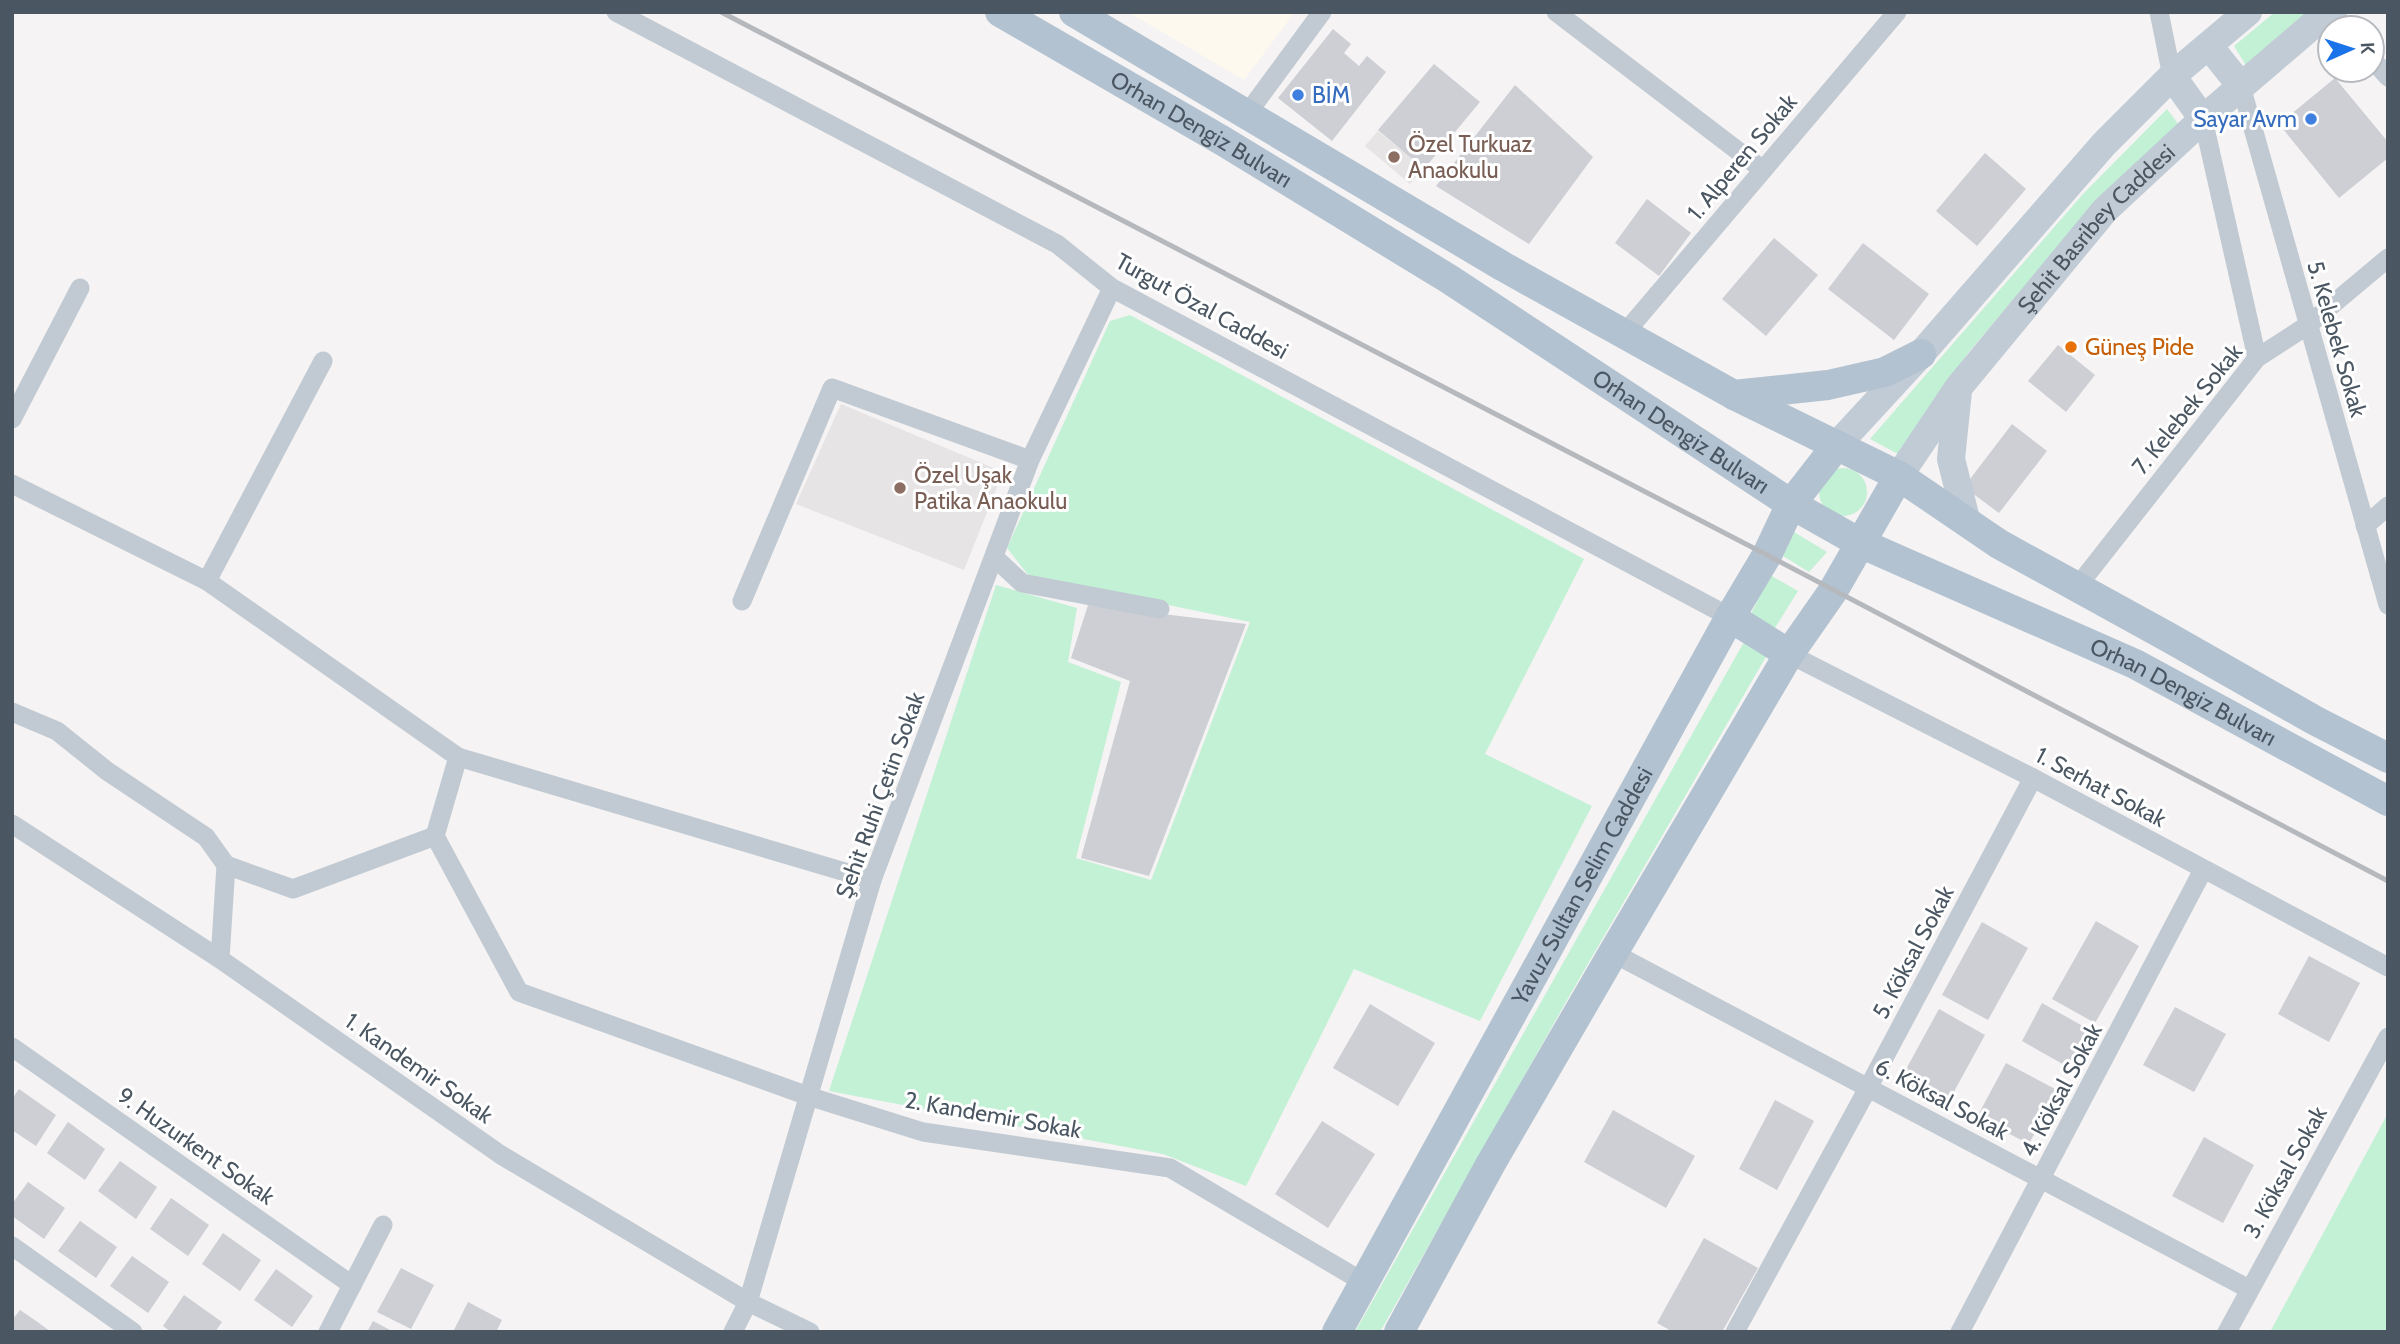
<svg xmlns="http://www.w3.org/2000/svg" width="2400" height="1344" viewBox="0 0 2400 1344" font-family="Cabin,sans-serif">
  <rect width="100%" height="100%" fill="#f5f3f3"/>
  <polygon fill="#fdf9ef" points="1128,12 1295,12 1244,80"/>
  <g fill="#e6e4e5">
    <polygon points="1378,131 1423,168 1410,184 1365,146"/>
    <polygon points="841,404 1003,472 964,570 796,504"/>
  </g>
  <g fill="#c3f1d5">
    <polygon points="2275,12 2308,12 2247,67 2234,46"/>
    <polygon points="2167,109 2179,125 2048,259 1968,353 1898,454 1870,439 2083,194"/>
    <polygon points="1130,315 1584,559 1485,754 1592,806 1480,1021 1354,969 1246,1186 1163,1154 829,1091 996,585 1077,608 1068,662 1121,682 1076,858 1151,880 1250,622 1029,576 1007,548 1110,321"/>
    <circle cx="1843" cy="492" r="24"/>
    <polygon points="1794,532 1827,552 1809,572 1783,556"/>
    <polygon points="1770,575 1798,591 1773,631 1750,616"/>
    <polygon points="1744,642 1767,655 1571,993 1380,1332 1355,1332"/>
    <polygon points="2388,1113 2388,1332 2270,1332"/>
  </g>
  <g fill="#cdcfd5">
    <polygon points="1333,29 1351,44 1344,53 1359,66 1367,56 1386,72 1332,141 1278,98"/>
    <polygon points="1434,64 1480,102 1424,169 1378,130"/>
    <polygon points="2335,78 2388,142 2388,158 2339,198 2279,124"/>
    <polygon points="1515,85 1593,157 1529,244 1436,186"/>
    <polygon points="1985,153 2026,189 1977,246 1936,211"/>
    <polygon points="1647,199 1691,233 1659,276 1615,243"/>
    <polygon points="1774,238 1818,275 1766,336 1722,299"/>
    <polygon points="1863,243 1929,294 1894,340 1828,289"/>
    <polygon points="2058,345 2095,375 2066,412 2028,381"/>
    <polygon points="2012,424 2047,451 1999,513 1964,487"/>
    <polygon points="1088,605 1246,624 1149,876 1081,858 1130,681 1071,658"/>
    <polygon points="2096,921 2139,946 2095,1023 2052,999"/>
    <polygon points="1982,922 2028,948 1988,1020 1942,995"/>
    <polygon points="2309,956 2360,983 2329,1042 2278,1014"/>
    <polygon points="2042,1003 2088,1029 2068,1067 2022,1041"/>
    <polygon points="1370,1004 1435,1043 1398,1106 1333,1068"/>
    <polygon points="2175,1007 2226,1034 2194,1092 2143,1065"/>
    <polygon points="1939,1009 1985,1035 1945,1108 1899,1082"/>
    <polygon points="2006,1063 2057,1090 2029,1144 1977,1117"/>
    <polygon points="19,1089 56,1115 36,1146 12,1130 12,1099"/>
    <polygon points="1775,1100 1814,1121 1777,1190 1739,1169"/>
    <polygon points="1613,1110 1695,1156 1666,1208 1584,1162"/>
    <polygon points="1322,1121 1375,1154 1328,1228 1275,1194"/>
    <polygon points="68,1122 105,1149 85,1180 47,1153"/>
    <polygon points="2204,1137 2254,1165 2223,1223 2172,1196"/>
    <polygon points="120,1161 157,1187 136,1219 98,1191"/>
    <polygon points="28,1182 65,1208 44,1239 12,1216 12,1204"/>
    <polygon points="171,1198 209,1225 188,1256 150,1229"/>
    <polygon points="80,1221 117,1247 96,1278 58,1251"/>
    <polygon points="223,1233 261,1260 240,1291 202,1264"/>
    <polygon points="1704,1238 1758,1268 1722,1332 1673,1332 1657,1323"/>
    <polygon points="132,1256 169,1282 148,1313 110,1286"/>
    <polygon points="401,1268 434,1285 411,1329 377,1312"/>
    <polygon points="276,1269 313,1296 292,1327 254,1300"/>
    <polygon points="184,1295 222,1322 215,1332 171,1332 163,1326"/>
    <polygon points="468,1302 502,1320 496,1332 453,1332"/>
    <polygon points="20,1310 39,1323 51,1332 12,1332 12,1320"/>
    <polygon points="373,1321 394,1332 367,1332"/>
  </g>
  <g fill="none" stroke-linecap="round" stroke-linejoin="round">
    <g stroke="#c1cad2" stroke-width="19">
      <polyline points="616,12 1057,244 1112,288 1730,617"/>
      <polyline points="1556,12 1763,170"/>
      <polyline points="2159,12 2172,76"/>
      <polyline points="2332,12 2346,28"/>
      <polyline points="2372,59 2388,77"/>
      <polyline points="2241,86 2388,605"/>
      <polyline points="1247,114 1322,12"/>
      <polyline points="2203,119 2257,358"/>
      <polyline points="1624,334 1897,12"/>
      <polyline points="12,419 80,288"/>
      <polyline points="12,484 207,581 458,757 435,836 519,992 808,1096 923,1132 1170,1168 1365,1283"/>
      <polyline points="2365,526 2388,506"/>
      <polyline points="995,558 1022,583 1160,609"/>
      <polyline points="207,581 323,361"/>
      <polyline points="2077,587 2257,358 2308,325 2388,258"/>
      <polyline points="742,601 832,388 1030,460"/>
      <polyline points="1789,654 2033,778 2388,967"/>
      <polyline points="12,712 57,731 107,771 206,837 226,865 220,959"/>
      <polyline points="458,757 872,880"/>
      <polyline points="12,824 220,959 501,1155 748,1302 810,1332"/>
      <polyline points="226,865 293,889 435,836"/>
      <polyline points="1613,953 2249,1289"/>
      <polyline points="12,1047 352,1285"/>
      <polyline points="12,1246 133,1332"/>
      <polyline points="328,1332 383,1225"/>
      <polyline points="733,1332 748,1302 872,880 1030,460 1112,288"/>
      <polyline points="1735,1332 1868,1088 2033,778"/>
      <polyline points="1960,1332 2203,870"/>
      <polyline points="2227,1332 2388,1037"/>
    </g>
    <g stroke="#c1cbd6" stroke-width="28">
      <polyline points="2209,46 2241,86"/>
      <polyline points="2172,76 2203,119"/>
      <polyline points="1958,391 1951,459 1967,523"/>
      <polyline points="1837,445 1921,354 2104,144 2172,76 2248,12"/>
      <path id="s1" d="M1899 476 1958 388 2105 210 2203 119 2328 12"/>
    </g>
    <g stroke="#b3c2d1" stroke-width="30">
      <path id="s2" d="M1000 12 1223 141 1449 279 1791 504 1860 543 2135 664 2388 801"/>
      <polyline points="1074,12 1504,267 1734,395 1899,476 1999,544 2168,637 2314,720 2388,758"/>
      <polyline points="1734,395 1828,385 1885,372 1921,354"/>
      <polyline points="1730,617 1789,654"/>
      <path id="s3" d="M1337 1332 1730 617 1767 555 1791 504 1837 445"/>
      <polyline points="1399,1332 1490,1165 1613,953 1789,654 1833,591 1899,476"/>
    </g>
    <polyline stroke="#b5b8bd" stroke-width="5" points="721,12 1767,555 2388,881"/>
  </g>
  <g fill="#3f7fe0" stroke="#fff" stroke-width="2.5">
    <circle cx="1298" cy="95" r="7"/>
    <circle cx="2311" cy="119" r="7"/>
  </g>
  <g fill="#8d6e63" stroke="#fff" stroke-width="2.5">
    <circle cx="1394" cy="157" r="7"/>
    <circle cx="900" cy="488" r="7"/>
  </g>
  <circle fill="#e8710a" stroke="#fff" stroke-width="2.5" cx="2071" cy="347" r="7"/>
  <g text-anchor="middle" stroke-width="6" stroke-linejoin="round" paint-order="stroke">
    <g font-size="23" fill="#366cbe" stroke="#fff" text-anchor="start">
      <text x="1312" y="103">BİM</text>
      <text x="2297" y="127" text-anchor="end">Sayar Avm</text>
    </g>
    <g font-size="23" fill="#4a5661" stroke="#fff">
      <text dy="8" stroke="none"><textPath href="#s2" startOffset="233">Orhan Dengiz Bulvarı</textPath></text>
      <text transform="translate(1742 157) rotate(-50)" y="8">1. Alperen Sokak</text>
      <text dy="8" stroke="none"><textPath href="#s1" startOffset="317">Şehit Basribey Caddesi</textPath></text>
      <text transform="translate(1202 306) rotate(29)" y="8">Turgut Özal Caddesi</text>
      <text transform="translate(2337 339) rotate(74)" y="8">5. Kelebek Sokak</text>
      <text transform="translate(2187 409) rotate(-51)" y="8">7. Kelebek Sokak</text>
      <text dy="8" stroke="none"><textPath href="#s2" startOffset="800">Orhan Dengiz Bulvarı</textPath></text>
      <text dy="8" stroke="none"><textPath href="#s2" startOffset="1367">Orhan Dengiz Bulvarı</textPath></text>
      <text transform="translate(2101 787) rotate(28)" y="8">1. Serhat Sokak</text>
      <text transform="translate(880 795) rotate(-70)" y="8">Şehit Ruhi Çetin Sokak</text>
      <text dy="8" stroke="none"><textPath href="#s3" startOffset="509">Yavuz Sultan Selim Caddesi</textPath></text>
      <text transform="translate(1913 952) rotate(-62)" y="8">5. Köksal Sokak</text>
      <text transform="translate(419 1068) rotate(35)" y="8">1. Kandemir Sokak</text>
      <text transform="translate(2061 1090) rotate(-62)" y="8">4. Köksal Sokak</text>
      <text transform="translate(1942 1099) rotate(28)" y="8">6. Köksal Sokak</text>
      <text transform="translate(993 1115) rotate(10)" y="8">2. Kandemir Sokak</text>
      <text transform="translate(196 1146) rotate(35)" y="8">9. Huzurkent Sokak</text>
      <text transform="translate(2285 1172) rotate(-61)" y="8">3. Köksal Sokak</text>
    </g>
    <g font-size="23" fill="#785e54" stroke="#fff" text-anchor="start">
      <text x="1408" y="152">Özel Turkuaz<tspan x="1408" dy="26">Anaokulu</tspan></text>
      <text x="914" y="483">Özel Uşak<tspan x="914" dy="26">Patika Anaokulu</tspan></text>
    </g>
    <g font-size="23" fill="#c56008" stroke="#fff" text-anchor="start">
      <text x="2085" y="355">Güneş Pide</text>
    </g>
  </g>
  <rect width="2400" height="1344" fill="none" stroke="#4a5661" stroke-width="28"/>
  <g transform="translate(2351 49) rotate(87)"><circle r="33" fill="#ffffff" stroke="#b7bbc0" stroke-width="2"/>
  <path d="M0-5L12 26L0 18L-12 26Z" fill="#1a73e8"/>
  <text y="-10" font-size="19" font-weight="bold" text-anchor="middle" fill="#4a5661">K</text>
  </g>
</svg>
